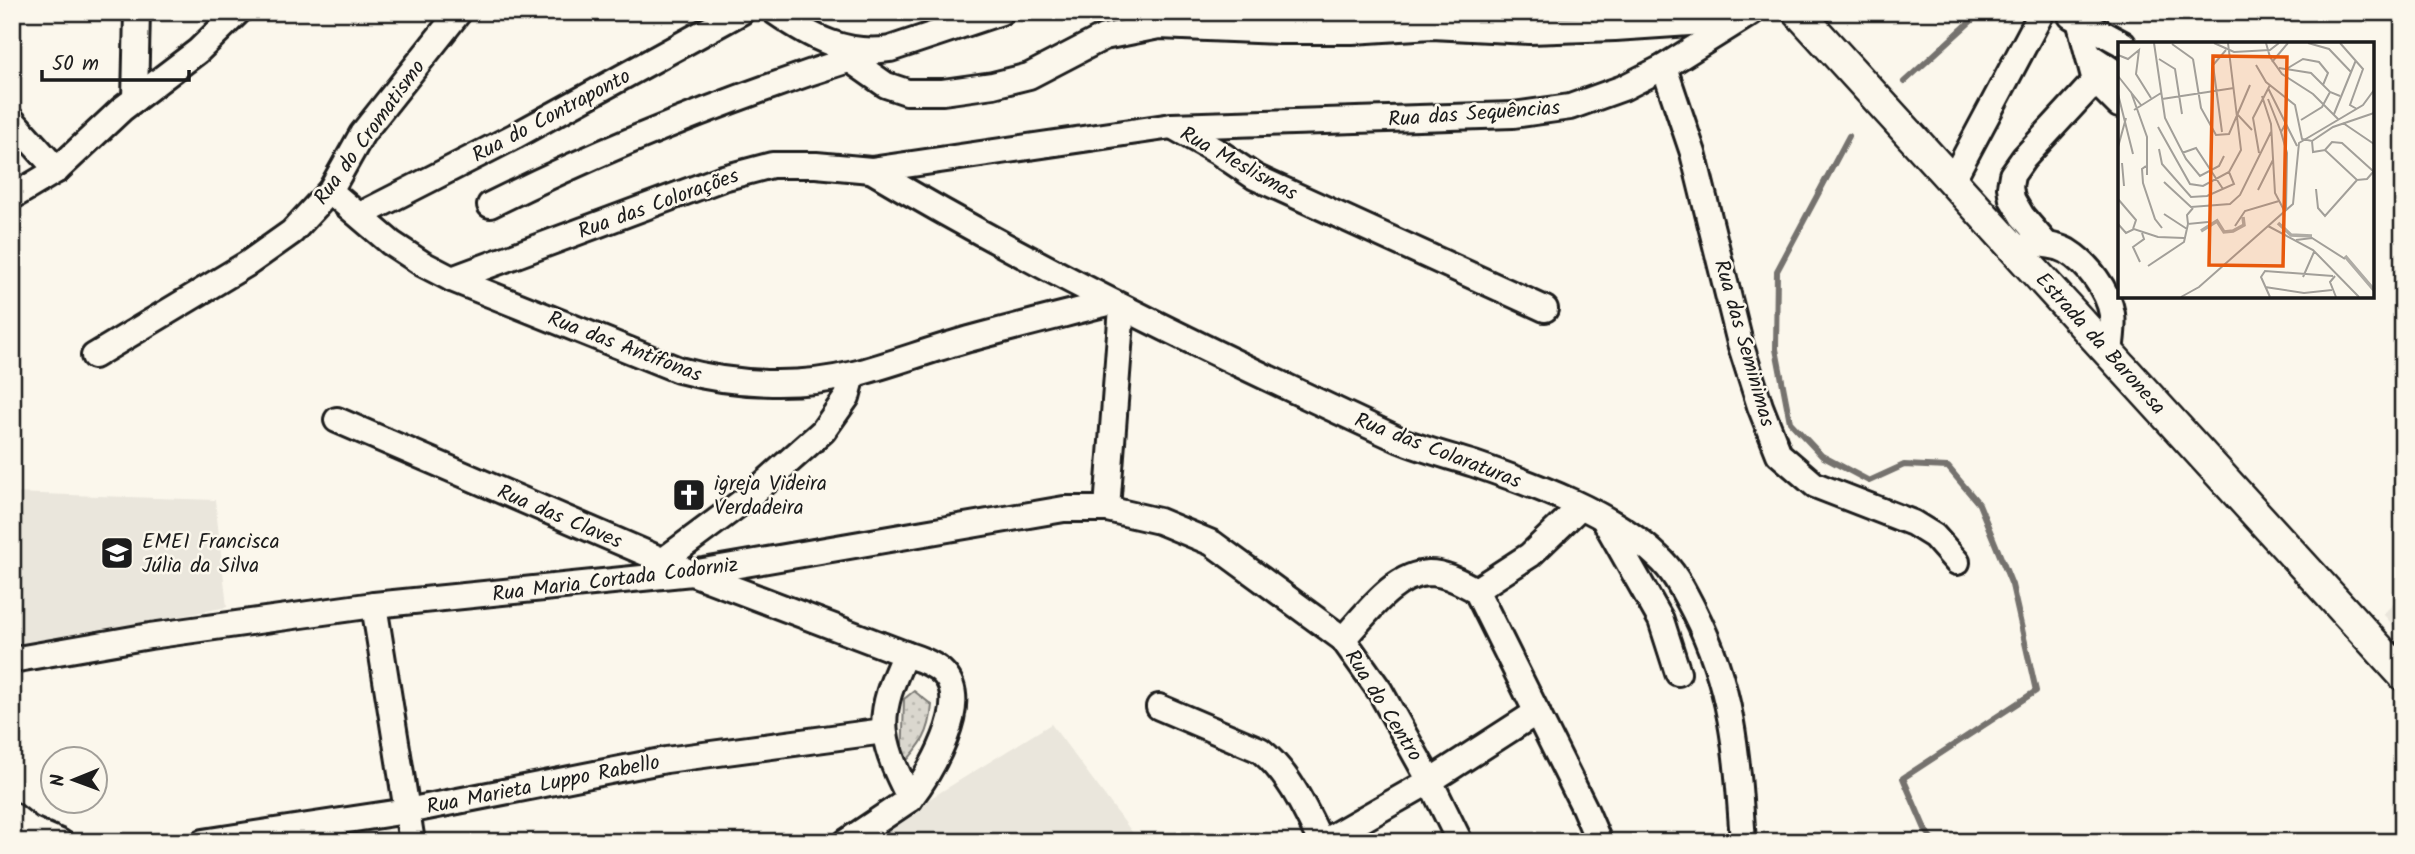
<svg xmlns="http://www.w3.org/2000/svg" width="2415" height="854" viewBox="0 0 2415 854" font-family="Kalam,sans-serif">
  <defs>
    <pattern id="park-dots" width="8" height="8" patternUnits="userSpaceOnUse" patternTransform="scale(1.75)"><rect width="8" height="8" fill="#dad7ce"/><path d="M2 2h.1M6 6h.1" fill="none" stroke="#bab8b0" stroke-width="1.8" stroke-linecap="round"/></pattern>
  </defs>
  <rect width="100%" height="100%" fill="#fbf7ec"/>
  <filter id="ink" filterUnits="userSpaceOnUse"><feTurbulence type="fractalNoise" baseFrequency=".0143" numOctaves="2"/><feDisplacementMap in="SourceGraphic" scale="14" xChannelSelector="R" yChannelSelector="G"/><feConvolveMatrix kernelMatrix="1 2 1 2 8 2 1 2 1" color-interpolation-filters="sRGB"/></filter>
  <g filter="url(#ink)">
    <g fill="#eae6dc">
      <polygon points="12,493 215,500 227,607 12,649"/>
      <polygon points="2403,595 2403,636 2383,614"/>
      <polygon points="1051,724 1138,840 1137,842 875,842 931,798"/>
    </g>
    <path fill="url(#park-dots)" stroke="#7b7a75" stroke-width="2" d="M914 691 932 705C930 734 921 745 902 766L904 699Z"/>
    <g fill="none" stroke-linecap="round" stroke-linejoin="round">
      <g stroke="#74726e" stroke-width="6">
        <polyline points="1904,82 1981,12"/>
        <polyline points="1849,136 1777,271 1776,349 1790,422 1822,456 1869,481 1904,465 1948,467 1979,504 2012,585 2036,691 1903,778 1925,829 1935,842"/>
      </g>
      <defs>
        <g id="minor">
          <path d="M775 12C811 37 846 56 890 49L1001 12"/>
          <polyline points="2071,16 2123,44"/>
          <polyline points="2079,20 2095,81 2119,105"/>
          <polyline points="2090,56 2119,75"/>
          <polyline points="849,59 886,85 907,92 943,92 993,85 1029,76 1104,37 1159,26 1279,31 1352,31 1432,26 1529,31 1615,28 1734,20"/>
          <polyline points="1664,67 1693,153 1740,343 1760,406 1779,454 1815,485 1913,523 1934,536 1957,562"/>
          <polyline points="135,99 137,12"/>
          <polyline points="12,120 57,170"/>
          <polyline points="1172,126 1218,152 1255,177 1545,309"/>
          <path d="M871 170C1041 271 1221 357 1400 440 1424 450 1449 456 1474 464 1535 485 1611 512 1658 557 1675 572 1684 592 1694 611 1734 690 1737 756 1743 842"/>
          <polyline points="1952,181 2042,12"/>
          <path d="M330 191 391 243 423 264 452 279 679 370C734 385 798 388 854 374 890 365 926 351 962 341 1012 327 1062 315 1112 302"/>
          <polyline points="12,197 57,170 122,109 198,51 238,12"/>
          <path d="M490 205C613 144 742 93 873 52"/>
          <polyline points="360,215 515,136 741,12"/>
          <path d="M2029 244C2042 244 2056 245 2067 251 2088 264 2108 290 2112 314 2114 326 2111 341 2110 353"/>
          <polyline points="2046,244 2022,216 2012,199 2010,187 2012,175 2024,158 2095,81"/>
          <polyline points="452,279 723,178 772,165 816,165 871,170 1172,126 1513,115 1570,107 1623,88 1664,67 1752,12"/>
          <polyline points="94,356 247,264 292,232 330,191 362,134 459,12"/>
          <path d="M337 420 692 573 905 654C894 678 881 706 885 733 888 756 900 779 910 799L846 842"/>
          <polyline points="1107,509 1122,307"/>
          <polyline points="1606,523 1661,620 1678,673"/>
          <polyline points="664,560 750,496 823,431 847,397 853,375"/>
          <polyline points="1476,590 1530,555 1580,507"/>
          <polyline points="374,605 412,842"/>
          <path d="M1343 639C1366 615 1393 574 1429 573 1446 573 1462 583 1476 590L1584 807 1599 842"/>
          <path d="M905 654C919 659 934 663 944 674 972 704 929 774 910 799"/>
          <polyline points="12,660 150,636 374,605 692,573 1064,509 1107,509 1159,521 1212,543 1343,639 1380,691 1430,781 1460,842"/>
          <path d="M1159 707 1260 750C1289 773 1305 809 1321 842"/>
          <polyline points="12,815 30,829 60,842"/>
          <polyline points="203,842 407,811 666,760 884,731"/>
          <polyline points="1323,842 1430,781 1537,712"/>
        </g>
        <polyline id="major" points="1798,12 2403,675"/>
      </defs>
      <use href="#minor" stroke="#1c1c1c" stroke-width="30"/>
      <use href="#major" stroke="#1c1c1c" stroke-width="35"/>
      <use href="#minor" stroke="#fbf7ec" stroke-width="24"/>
      <use href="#major" stroke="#fbf7ec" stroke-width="30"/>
    </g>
  </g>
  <defs>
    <symbol id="church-square" viewBox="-11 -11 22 22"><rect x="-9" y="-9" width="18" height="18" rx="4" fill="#1c1c1c" stroke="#fbf7ec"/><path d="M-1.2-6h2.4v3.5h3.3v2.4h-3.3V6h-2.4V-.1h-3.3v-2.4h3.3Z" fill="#fff"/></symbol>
    <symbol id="school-square" viewBox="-11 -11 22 22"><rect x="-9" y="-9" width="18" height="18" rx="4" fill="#1c1c1c" stroke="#fbf7ec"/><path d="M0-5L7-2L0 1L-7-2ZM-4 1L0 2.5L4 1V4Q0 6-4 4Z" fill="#fff"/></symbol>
  </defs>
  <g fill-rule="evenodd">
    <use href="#church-square" x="670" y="476" width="38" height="38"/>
    <use href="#school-square" x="98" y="534" width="38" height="38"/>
  </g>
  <g text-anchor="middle" stroke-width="5" stroke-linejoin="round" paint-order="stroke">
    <g font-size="21" fill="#1c1c1c" stroke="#fbf7ec">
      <text transform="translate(1474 113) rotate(-4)" y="7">Rua das Sequências</text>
      <text transform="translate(551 115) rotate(-28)" y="7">Rua do Contraponto</text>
      <text transform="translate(369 132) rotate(-54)" y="7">Rua do Cromatismo</text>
      <text transform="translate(1239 163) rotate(29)" y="7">Rua Meslismas</text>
      <text transform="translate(658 203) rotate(-20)" y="7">Rua das Colorações</text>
      <text transform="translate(1745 343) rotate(74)" y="7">Rua das Seminimas</text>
      <text transform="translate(2101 343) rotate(48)" y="7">Estrada da Baronesa</text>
      <text transform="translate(625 346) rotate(21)" y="7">Rua das Antífonas</text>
      <text transform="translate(1438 450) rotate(21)" y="7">Rua das Colaraturas</text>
      <text transform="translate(560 516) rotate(23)" y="7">Rua das Claves</text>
      <text transform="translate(615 579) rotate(-7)" y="7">Rua Maria Cortada Codorniz</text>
      <text transform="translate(1384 705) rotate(58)" y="7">Rua do Centro</text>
      <text transform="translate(543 784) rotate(-11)" y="7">Rua Marieta Luppo Rabello</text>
    </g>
    <g font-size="21" fill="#1c1c1c" stroke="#fbf7ec" text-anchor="start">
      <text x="714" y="490">igreja Videira<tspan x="714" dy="24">Verdadeira</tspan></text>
      <text x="142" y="548">EMEI Francisca<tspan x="142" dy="24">Júlia da Silva</tspan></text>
    </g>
  </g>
  <g transform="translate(2118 42)">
    <rect width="256" height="256" fill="#fbf7ec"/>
    <path fill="none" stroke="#afaca5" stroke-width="3.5" d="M160 181 173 193 194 194M83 189 99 179 106 190 115 189 126 183 125 175M227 214 256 248"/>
    <path fill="none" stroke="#a29f99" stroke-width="2" d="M36 1 47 76 68 117 82 134 101 124 106 114M96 1 116 10 152 8 161 1M148 1 152 15 164 32 195 52 220 77M190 1 211 7 233 30M222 1 245 27 232 63 239 67M54 2 75 17M0 13 10 17 21 8 18 32 33 56M41 17 57 27 64 72M75 17 83 66 98 93 111 92 132 43M154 20 170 1M138 23 148 40 177 63 184 97 194 99 215 85 256 71M161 26 193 31 212 50 222 54M170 26 185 17 201 20 210 31 205 43M0 34 23 63M150 46 179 104M13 50 29 95V133M0 52 15 112M144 54 153 82 157 151 167 170M44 57 116 46M150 57 163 90M16 68 43 51M119 72 134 88M216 72 238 18M183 78 204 65 212 50M225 81 256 102M40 85 72 142 85 144 111 130 123 108 110 1M104 90 95 23 108 8M194 99 195 110 207 108 239 138 249 137 256 129M0 105 8 76M41 107 44 122 73 155 89 154 116 142 111 130M207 108 214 100 224 101 255 129M64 111 78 106 105 147M141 111 135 76 152 43M4 121 6 144M28 124 24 127 25 141 37 177 44 186M46 140 73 165 112 162 122 153 153 90M198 147 200 166 207 174 239 138M140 148 155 118M0 157 18 178 15 187M75 166 69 173 70 182 90 180M168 168 169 111 163 90 168 81M46 172 69 187M0 182 8 191 16 187 40 195 66 196M117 184 127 169 161 159M150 184 195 208 241 255M178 198 194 196 227 217M22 220 15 205 26 197 24 191M30 224 66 200 70 182M217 234 212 240 218 255M185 235 196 210M147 245 186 251 214 248M63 255 81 245 175 162 181 101 245 63 256 48M152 255 143 235 147 229 215 234"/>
    <path fill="#e8590c" fill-opacity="0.15" stroke="#e8590c" stroke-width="3.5" d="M95 14 169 15 165 224 91 223Z"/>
    <rect width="256" height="256" fill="none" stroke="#1c1c1c" stroke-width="3.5"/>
  </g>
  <rect width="2415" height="854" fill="none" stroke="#fbf7ec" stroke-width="42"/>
  <rect x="21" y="21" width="2373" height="812" fill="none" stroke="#1c1c1c" stroke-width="2.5" filter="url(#ink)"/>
  <g transform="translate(74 780) rotate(269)"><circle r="33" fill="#fbf7ec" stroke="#a29f99" stroke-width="2"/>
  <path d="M0-5L12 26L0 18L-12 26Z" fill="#1c1c1c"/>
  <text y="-10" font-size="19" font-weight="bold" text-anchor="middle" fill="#1c1c1c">N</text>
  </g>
  <path d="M42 70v10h147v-10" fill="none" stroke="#1c1c1c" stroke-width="3.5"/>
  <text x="52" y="70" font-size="21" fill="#1c1c1c" stroke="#fbf7ec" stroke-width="5" paint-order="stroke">50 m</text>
</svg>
